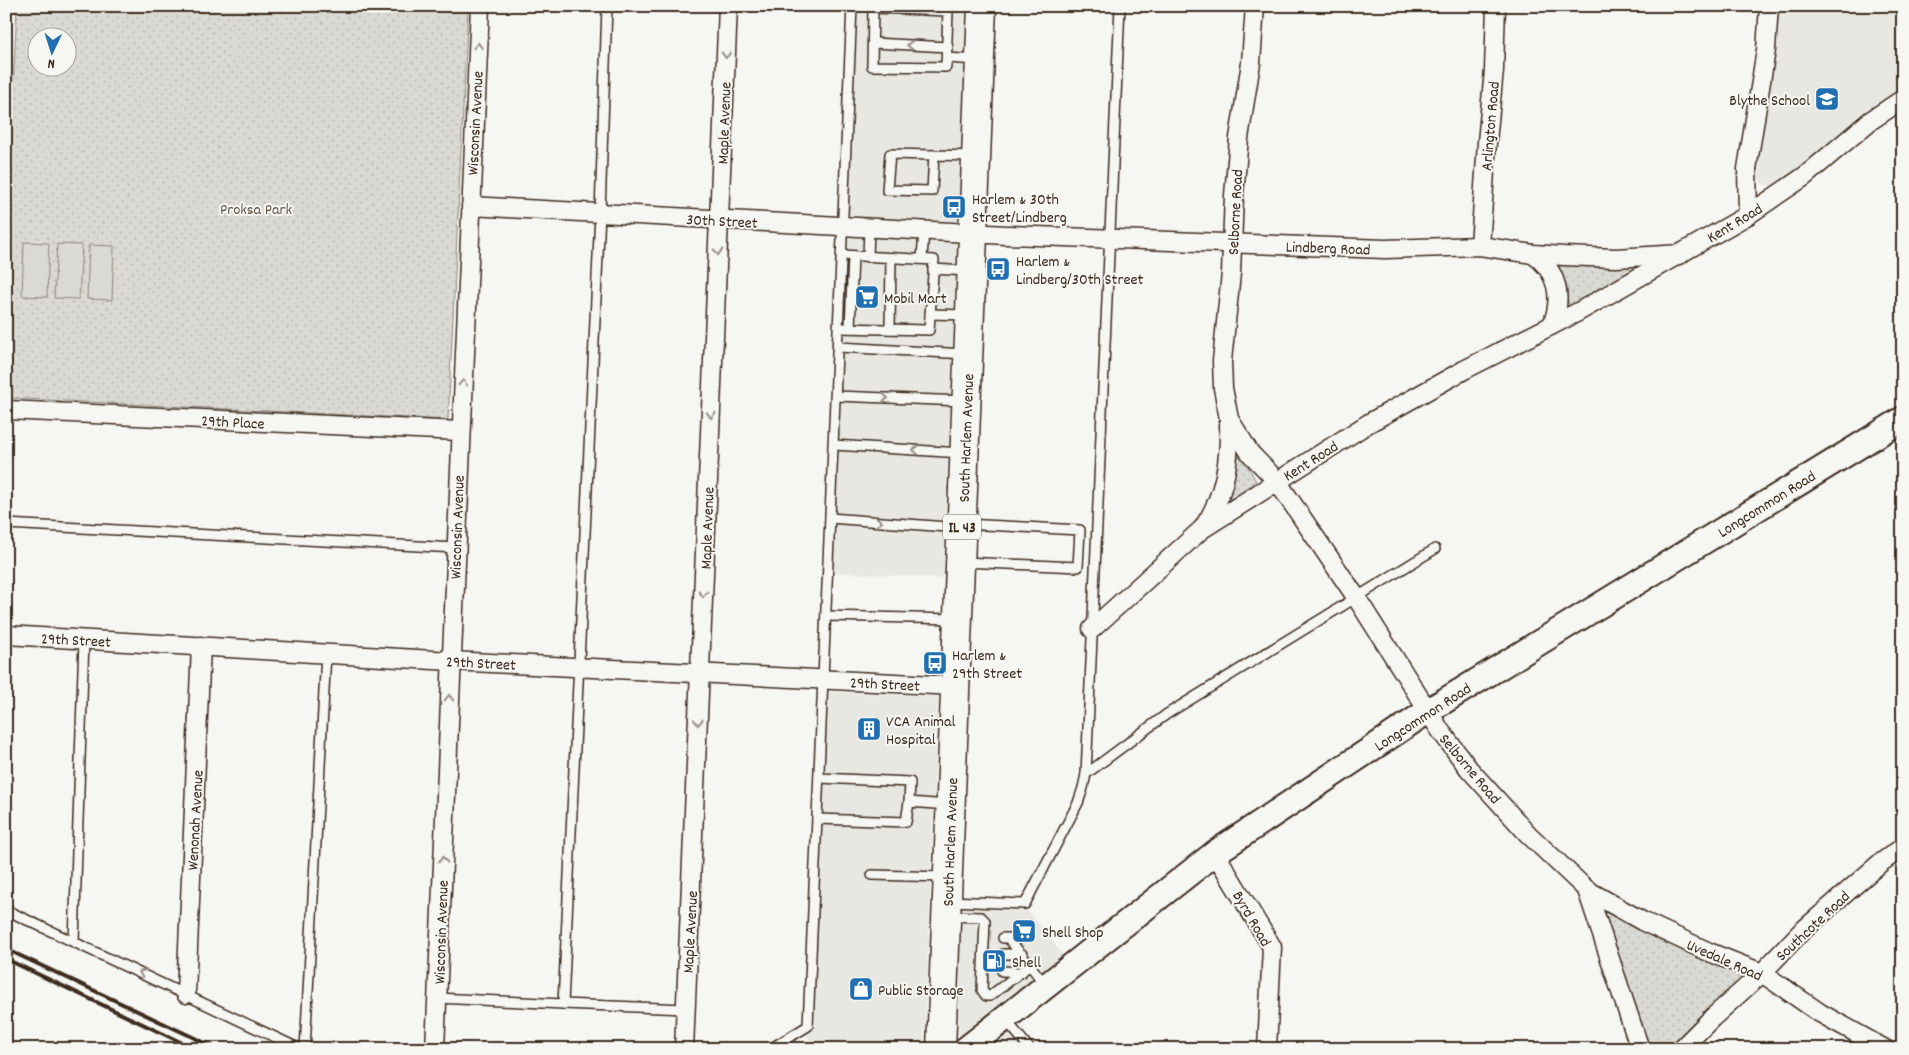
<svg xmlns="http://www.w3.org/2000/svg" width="1909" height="1055" viewBox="0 0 1909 1055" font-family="Dekko,sans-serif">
  <defs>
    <pattern id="park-dots" width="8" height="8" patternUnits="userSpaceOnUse" patternTransform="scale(1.25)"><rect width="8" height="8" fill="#dad9d3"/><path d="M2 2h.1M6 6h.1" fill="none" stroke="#bcbab5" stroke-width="1.8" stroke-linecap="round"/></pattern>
  </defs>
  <rect width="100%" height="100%" fill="#f6f6f2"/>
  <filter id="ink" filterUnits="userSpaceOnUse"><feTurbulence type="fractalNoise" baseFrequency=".02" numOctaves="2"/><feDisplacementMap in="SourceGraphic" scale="10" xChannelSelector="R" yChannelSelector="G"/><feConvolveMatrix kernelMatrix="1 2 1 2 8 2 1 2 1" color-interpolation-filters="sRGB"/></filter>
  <g filter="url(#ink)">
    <g fill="#e8e7e2">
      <polygon points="856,6 968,6 958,226 847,220"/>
      <polygon points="1777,6 1903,6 1903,89 1875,108 1807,165 1778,185 1772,187 1762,183 1758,179 1755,166 1775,37"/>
      <polygon points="846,236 957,242 943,578 830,572"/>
      <polygon points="819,691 938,697 924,1049 815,1049 805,1033"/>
      <polygon points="961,898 1019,900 1068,961 1000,1016 1026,1049 958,1049"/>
    </g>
    <g fill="url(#park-dots)" stroke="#8a8278" fill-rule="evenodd">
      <path d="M17 6H468L448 420 6 398V230ZM38 38H68V68H38Z"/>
      <path d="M1561 265H1642V267L1573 306H1570C1567 302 1568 299 1567 293 1566 284 1561 277 1559 268Z"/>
      <polygon points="1238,456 1243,457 1256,481 1235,498 1231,499 1229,495 1235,459"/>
      <polygon points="1605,911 1740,972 1741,974 1741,979 1735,987 1671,1049 1649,1049 1609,930 1604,914"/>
    </g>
    <g fill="#dad9d3" stroke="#8a8278">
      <polygon points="24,242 49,243 47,297 22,296"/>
      <polygon points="57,244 82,245 79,299 54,298"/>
      <polygon points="89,245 114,246 112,300 87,299"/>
    </g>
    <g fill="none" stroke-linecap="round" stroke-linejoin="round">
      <defs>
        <g id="lane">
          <polyline points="607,6 600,213 563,1004 685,1009"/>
          <polygon points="873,8 948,11 946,67 872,66"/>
          <polyline points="873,43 948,47"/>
          <polyline points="947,58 977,60"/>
          <polyline points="934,155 890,154 887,190 932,191 934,155 974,156"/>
          <polyline points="868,257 869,227"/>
          <polyline points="922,259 924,230"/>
          <polyline points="933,269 968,271"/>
          <polyline points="930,314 967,315"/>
          <polyline points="839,328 929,330 934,260 842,255"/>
          <polyline points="850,328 853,256"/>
          <polyline points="890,329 891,258"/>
          <polyline points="838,347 966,354"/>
          <polyline points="836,396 963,401"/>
          <polyline points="834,445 962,453"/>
          <polyline points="830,518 960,528"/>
          <polyline points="6,524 456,548"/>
          <polyline points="963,562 1078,567 1080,530 964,524"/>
          <polyline points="826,616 955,619"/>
          <polyline points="1086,774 1167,714 1435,549"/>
          <polyline points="819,778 910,782 909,802"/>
          <polyline points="817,819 906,822 909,802 948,805"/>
          <polyline points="872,875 945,877"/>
          <polyline points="950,901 1025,904 1078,803 1083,788 1086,774 1120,6"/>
          <polyline points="6,910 300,1049"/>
          <polyline points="948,916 981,917 985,921 982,990 986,996 990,996 1030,965 1045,985"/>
          <polyline points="1003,938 1008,938 1030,965"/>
          <polyline points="74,942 84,639"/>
          <polyline points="1003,954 1022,954"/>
          <polyline points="1002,971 1022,972"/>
          <polyline points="437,998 563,1004"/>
          <polyline points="1006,1020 1030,1049"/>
          <polyline points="305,1049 326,653"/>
          <polyline points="770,1049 808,1026 852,6"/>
        </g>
        <g id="street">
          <polyline points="1255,6 1251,63 1239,138 1234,195 1231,273 1222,361 1223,388 1229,419 1250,453 1277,481 1356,597 1440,730 1469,769 1528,834 1587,890 1640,1049"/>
          <polyline points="471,206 1007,235 1385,249 1480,246 1533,254 1564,256 1616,258 1681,254"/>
          <polyline points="1748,215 1747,169 1766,50 1769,6"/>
          <polyline points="1480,246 1487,142 1494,70 1496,6"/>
          <path d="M1533 254C1558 271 1563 298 1552 325"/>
          <polyline points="6,410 460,431"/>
          <path d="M1203 528C1225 496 1230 460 1229 422"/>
          <polyline points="1092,629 1201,530 1369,423 1464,370 1578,312 1748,215 1805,176 1870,121 1903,99"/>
          <polyline points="6,635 451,661 955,686"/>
          <polyline points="1215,853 1272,947 1267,1049"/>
          <polyline points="1587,890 1642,921 1709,952 1762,973 1820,1013 1885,1049"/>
          <polyline points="186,994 201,646"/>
          <polyline points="435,1049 480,6"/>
          <polyline points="684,1049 728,6"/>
          <polyline points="1681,1049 1712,1018 1762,973 1800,933 1879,864 1903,847"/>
        </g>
        <polyline id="secondary" points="966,1049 1215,853 1428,711 1903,419"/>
        <polyline id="primary" points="941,1049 982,6"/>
      </defs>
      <use href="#lane" stroke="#3b2a1e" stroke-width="12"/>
      <use href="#street" stroke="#3b2a1e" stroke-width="21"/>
      <use href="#secondary" stroke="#3b2a1e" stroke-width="28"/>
      <use href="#primary" stroke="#3b2a1e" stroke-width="31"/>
      <use href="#lane" stroke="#f6f6f2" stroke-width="9"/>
      <use href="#street" stroke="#f6f6f2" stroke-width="18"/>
      <use href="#secondary" stroke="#f6f6f2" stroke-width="24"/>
      <use href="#primary" stroke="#f6f6f2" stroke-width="28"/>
      <g stroke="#3b2a1e" stroke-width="4">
        <polyline points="6,949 218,1049"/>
        <polyline points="6,959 195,1049"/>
      </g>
    </g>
    <defs><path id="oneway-chevron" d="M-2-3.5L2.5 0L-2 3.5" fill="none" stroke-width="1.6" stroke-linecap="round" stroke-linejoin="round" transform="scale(1.25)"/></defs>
    <g stroke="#989088">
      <use href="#oneway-chevron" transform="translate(910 45) rotate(-177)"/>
      <use href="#oneway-chevron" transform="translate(478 46) rotate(-87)"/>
      <use href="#oneway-chevron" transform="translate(726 55) rotate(92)"/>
      <use href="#oneway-chevron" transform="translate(718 252) rotate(92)"/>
      <use href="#oneway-chevron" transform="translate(463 383) rotate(-87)"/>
      <use href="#oneway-chevron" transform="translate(885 398) rotate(2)"/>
      <use href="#oneway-chevron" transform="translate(711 415) rotate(92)"/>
      <use href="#oneway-chevron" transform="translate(916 450) rotate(-177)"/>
      <use href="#oneway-chevron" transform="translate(879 522) rotate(5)"/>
      <use href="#oneway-chevron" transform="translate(703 594) rotate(92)"/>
      <use href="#oneway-chevron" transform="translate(449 698) rotate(-88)"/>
      <use href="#oneway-chevron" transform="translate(698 722) rotate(93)"/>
      <use href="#oneway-chevron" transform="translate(443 860) rotate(-88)"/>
      <use href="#oneway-chevron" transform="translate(142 973) rotate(-155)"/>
    </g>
  </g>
  <defs>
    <symbol id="school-square" viewBox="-11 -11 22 22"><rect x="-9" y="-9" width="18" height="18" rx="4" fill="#1f6fb2" stroke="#f6f6f2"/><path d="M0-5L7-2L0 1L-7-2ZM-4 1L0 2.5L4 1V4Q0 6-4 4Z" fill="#fff"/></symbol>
    <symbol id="bus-square" viewBox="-11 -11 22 22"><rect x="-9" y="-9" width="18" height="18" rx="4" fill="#1f6fb2" stroke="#f6f6f2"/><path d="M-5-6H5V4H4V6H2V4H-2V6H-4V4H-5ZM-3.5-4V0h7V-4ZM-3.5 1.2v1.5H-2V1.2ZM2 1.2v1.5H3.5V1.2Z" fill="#fff"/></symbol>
    <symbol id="supermarket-square" viewBox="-11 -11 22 22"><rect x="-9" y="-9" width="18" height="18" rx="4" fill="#1f6fb2" stroke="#f6f6f2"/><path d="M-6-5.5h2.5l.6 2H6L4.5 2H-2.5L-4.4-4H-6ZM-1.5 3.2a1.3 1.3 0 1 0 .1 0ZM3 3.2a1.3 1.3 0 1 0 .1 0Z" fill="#fff"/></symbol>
    <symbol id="building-square" viewBox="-11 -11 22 22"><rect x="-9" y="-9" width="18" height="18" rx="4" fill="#1f6fb2" stroke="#f6f6f2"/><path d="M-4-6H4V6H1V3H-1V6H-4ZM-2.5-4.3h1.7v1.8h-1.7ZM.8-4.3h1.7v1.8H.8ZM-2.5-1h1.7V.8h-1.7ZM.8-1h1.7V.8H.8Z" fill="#fff"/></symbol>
    <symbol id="fuel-square" viewBox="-11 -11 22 22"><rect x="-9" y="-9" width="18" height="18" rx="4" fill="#1f6fb2" stroke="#f6f6f2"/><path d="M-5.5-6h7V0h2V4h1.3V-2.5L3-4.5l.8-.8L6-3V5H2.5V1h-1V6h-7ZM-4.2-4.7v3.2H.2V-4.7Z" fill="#fff"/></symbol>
    <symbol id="shop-square" viewBox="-11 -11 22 22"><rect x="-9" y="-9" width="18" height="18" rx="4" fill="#1f6fb2" stroke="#f6f6f2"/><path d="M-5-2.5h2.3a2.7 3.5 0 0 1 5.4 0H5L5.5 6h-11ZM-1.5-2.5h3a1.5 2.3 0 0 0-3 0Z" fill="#fff"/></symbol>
  </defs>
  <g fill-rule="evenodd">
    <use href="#school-square" x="1813" y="85" width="28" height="28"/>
    <use href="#bus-square" x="940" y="193" width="28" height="28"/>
    <use href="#bus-square" x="984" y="255" width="28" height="28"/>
    <use href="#supermarket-square" x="853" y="283" width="28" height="28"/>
    <use href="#bus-square" x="921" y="649" width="28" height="28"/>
    <use href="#building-square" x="855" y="715" width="28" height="28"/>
    <use href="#supermarket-square" x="1010" y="917" width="28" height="28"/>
    <use href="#fuel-square" x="980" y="947" width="28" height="28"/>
    <use href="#shop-square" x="847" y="975" width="28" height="28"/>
  </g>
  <g text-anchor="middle" stroke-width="4" stroke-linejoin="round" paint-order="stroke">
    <rect fill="#f6f6f2" stroke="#73675e" stroke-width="1" x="943" y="514.5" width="38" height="25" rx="4"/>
    <g font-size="15" font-weight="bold" fill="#3b2a1e">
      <text x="962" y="532">IL 43</text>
    </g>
    <g font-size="16" fill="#3b2a1e" stroke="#f6f6f2" text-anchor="start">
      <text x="1810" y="105" text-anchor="end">Blythe School</text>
      <text x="972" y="204">Harlem &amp; 30th<tspan x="972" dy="18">Street/Lindberg</tspan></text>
      <text x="1016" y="266">Harlem &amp;<tspan x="1016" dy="18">Lindberg/30th Street</tspan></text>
      <text x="884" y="303">Mobil Mart</text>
      <text x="952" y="660">Harlem &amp;<tspan x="952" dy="18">29th Street</tspan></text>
      <text x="886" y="726">VCA Animal<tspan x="886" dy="18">Hospital</tspan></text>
      <text x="1042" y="937">Shell Shop</text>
      <text x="1012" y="967">Shell</text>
      <text x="878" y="995">Public Storage</text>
    </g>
    <g font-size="16" fill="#3b2a1e" stroke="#f6f6f2">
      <text transform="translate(474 123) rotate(-87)" y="6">Wisconsin Avenue</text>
      <text transform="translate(723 123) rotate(-88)" y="6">Maple Avenue</text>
      <text transform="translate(1489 126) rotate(-85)" y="6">Arlington Road</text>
      <text transform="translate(1234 212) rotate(-87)" y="6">Selborne Road</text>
      <text transform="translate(722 220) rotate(3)" y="6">30th Street</text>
      <text transform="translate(1734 222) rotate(-31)" y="6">Kent Road</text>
      <text transform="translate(1328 247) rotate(2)" y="6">Lindberg Road</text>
      <text transform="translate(233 421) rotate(3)" y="6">29th Place</text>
      <text transform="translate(965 438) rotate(-88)" y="6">South Harlem Avenue</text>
      <text transform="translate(1310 460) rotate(-32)" y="6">Kent Road</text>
      <text transform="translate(1766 503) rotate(-32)" y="6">Longcommon Road</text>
      <text transform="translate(456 527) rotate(-88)" y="6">Wisconsin Avenue</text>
      <text transform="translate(706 528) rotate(-88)" y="6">Maple Avenue</text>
      <text transform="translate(76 639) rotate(3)" y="6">29th Street</text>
      <text transform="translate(481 662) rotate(3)" y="6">29th Street</text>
      <text transform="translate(885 683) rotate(3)" y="6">29th Street</text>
      <text transform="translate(1422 716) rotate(-33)" y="6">Longcommon Road</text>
      <text transform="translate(1471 768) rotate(50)" y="6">Selborne Road</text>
      <text transform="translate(194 820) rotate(-87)" y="6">Wenonah Avenue</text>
      <text transform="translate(949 842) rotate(-88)" y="6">South Harlem Avenue</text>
      <text transform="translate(1253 918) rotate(60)" y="6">Byrd Road</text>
      <text transform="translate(1812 925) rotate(-43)" y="6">Southcote Road</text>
      <text transform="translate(440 932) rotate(-88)" y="6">Wisconsin Avenue</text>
      <text transform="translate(689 932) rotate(-87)" y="6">Maple Avenue</text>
      <text transform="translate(1725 959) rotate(24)" y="6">Uvedale Road</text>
    </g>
    <g font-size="16" fill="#63564b" stroke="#f6f6f2">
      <text x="256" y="214">Proksa Park</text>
    </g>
  </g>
  <rect width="1909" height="1055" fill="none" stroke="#f6f6f2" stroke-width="25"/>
  <rect x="12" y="12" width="1884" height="1030" fill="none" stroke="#3b2a1e" stroke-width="2" filter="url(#ink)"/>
  <g transform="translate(52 52) rotate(184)"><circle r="24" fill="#f6f6f2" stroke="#aba49d"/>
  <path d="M0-4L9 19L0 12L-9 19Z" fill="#1f6fb2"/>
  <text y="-8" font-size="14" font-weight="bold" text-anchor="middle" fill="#3b2a1e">N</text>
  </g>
</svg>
